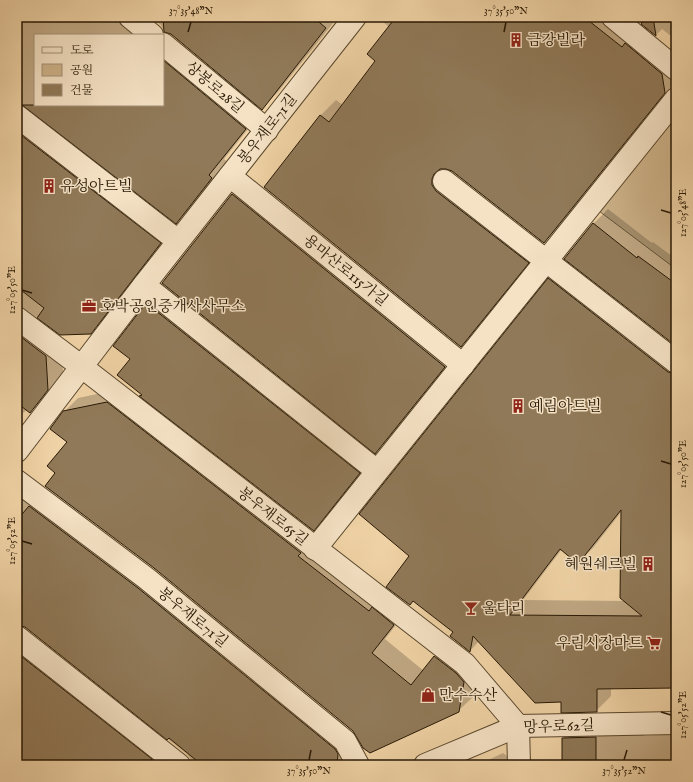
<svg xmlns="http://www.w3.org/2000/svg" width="693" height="782" viewBox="0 0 693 782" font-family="'IM FELL English','Noto Serif KR',serif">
  <rect width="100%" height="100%" fill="#f0d3a6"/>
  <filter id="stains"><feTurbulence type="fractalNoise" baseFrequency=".005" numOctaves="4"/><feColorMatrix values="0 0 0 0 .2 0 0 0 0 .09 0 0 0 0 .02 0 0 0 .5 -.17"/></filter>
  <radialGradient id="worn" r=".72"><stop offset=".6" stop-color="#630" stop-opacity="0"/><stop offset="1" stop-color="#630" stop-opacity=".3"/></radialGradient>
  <polygon fill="#ceb38a" stroke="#7a6647" points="676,99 676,269 591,205"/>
  <g fill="#0003" fill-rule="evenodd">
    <path d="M17 17H145L164 31 161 25 151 17H338L278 92 262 108 171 33 167 32 171 38 261 113 224 159 228 162 192 207 176 222 20 103 25 110 176 227 106 317 90 333 60 334 19 305 25 312 62 340 63 373 46 396 30 412 27 410 23 413 19 410 17 413ZM35 35H163V105H35Z"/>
    <polygon points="377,17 628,17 676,56 676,81 560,226 544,242 452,170 447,168 452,175 544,246 477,330 461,346 320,116 336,100 343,105 376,61 389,27"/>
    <polygon points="634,17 676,17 676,40 662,29 656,35"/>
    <polygon points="247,179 459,351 390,438 375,452 163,283 233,194"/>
    <polygon points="608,209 652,243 653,242 676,259 676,345 593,224"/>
    <path d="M564 264 676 352V687L611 688V696L596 711 562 701 479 641 470 651 455 632 411 556 549 279ZM622 511 625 601 523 600 562 549 578 562 593 548Z"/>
    <polygon points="161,290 373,459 327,516 314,529 141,396 143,394 131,358 115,345 147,303"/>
    <polygon points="121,389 407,611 385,639 424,671 449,643 478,668 472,698 458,711 354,731 57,473 68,442 64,412 78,398"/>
    <path d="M46 490 353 757 345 765H17V500L22 496ZM20 624 25 626 187 754 192 761 187 759 25 631Z"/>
    <polygon points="578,723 644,734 644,736 676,734 676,765 563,765 563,738"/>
    <polygon points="503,753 520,765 478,765"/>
  </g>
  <g fill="#907958" stroke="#271804" fill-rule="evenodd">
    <polygon points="163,17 313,17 326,28 262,110 171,34 164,32"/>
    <polygon points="396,17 584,17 622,47 625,43 662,74 665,93 544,243 452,171 446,169 440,169 434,174 432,179 432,185 436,191 529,263 461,347 264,187 320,115 329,122 375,61 367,54"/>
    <polygon points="646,17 653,17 656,36 641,24"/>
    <polygon points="163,60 246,129 209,175 212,178 176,224 22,105 163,105"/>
    <polygon points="17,132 161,243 91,334 60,335 37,318 44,308 17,287"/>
    <polygon points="232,194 445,367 375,454 162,283"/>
    <polygon points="593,223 637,258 638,256 676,284 676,346 564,259"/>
    <path d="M548 278 668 372 676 374V688L597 689V712L561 713V702L535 703 473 636 470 652 450 636 453 632 413 601 410 605 386 587 409 556 359 514ZM621 510 620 598 642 616 510 615 560 549 578 564Z"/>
    <polygon points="146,303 360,473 314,531 139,396 142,395 117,375 130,359 113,346"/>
    <polygon points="21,337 46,356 48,390 30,413 17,403 17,342"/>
    <polygon points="107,402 301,553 298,556 369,611 372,607 394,625 372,653 411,685 434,656 456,673 464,682 459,712 370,753 363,748 353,731 154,568 45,486 55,473 47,466 67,442 50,429 63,411"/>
    <polygon points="29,506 138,588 335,749 338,754 337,765 202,765 169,738 167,740 25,627 17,625 17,520"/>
    <polygon points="17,653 152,759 148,765 17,765"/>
    <polygon points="596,737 596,765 562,765 562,738"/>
  </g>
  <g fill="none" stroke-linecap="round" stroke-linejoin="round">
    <defs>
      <g id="minor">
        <polyline points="130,17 152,35"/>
        <polyline points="613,17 676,69"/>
        <polyline points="163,44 267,130"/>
        <polyline points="17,116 178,241"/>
        <polyline points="230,176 463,365"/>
        <polyline points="444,181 676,362"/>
        <polyline points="144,285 377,471"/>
        <polyline points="17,318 82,367 465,664 518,726 519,765"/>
        <polyline points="17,451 144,285 355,17"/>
        <polyline points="17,481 146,578 345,741 358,765"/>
        <polyline points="315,549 676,99"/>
        <polyline points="17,637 179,765"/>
        <polyline points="425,765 518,726 676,723"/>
      </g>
    </defs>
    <use href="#minor" stroke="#59472c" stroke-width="24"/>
    <use href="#minor" stroke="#f5e2c5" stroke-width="22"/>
  </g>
  <path fill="none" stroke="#271804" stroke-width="1.5" d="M188 32 191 22M504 32 506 22M661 210 671 213M22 290 32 293M661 461 671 464M22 541 32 544M661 712 671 715M309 760 311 750M624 760 627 750"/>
  <defs>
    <symbol id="building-bare" viewBox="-9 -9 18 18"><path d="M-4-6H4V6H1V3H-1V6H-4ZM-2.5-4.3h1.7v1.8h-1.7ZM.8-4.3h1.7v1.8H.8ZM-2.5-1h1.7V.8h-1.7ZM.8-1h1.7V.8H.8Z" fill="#8f2418" stroke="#f5e2c5" stroke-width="2.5" paint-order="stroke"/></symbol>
    <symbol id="office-bare" viewBox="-9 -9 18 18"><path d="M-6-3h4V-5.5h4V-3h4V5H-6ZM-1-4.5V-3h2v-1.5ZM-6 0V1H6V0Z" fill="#8f2418" stroke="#f5e2c5" stroke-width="2.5" paint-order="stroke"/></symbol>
    <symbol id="bar-bare" viewBox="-9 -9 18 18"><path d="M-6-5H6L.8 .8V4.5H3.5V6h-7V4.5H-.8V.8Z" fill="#8f2418" stroke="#f5e2c5" stroke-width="2.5" paint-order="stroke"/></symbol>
    <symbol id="supermarket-bare" viewBox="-9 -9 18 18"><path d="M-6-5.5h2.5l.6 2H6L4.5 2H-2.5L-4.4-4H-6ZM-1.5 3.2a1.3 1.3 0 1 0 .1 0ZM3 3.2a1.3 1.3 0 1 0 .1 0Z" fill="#8f2418" stroke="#f5e2c5" stroke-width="2.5" paint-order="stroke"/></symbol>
    <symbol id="shop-bare" viewBox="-9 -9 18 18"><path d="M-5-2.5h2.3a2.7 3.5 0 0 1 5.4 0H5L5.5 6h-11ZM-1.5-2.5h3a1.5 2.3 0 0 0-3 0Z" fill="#8f2418" stroke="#f5e2c5" stroke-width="2.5" paint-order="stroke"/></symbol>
  </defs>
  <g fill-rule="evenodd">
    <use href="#building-bare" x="506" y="30" width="20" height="20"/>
    <use href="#building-bare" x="39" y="176" width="20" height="20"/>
    <use href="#office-bare" x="79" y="296" width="20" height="20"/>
    <use href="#building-bare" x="508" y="396" width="20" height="20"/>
    <use href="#building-bare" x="638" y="554" width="20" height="20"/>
    <use href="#bar-bare" x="461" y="598" width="20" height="20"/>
    <use href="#supermarket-bare" x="644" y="633" width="20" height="20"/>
    <use href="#shop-bare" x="418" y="685" width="20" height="20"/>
  </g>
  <g text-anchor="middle" stroke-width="3" stroke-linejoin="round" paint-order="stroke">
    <g font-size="15" fill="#271804" stroke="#f5e2c5" text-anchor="start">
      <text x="527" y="45">금강빌라</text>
      <text x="60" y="191">유성아트빌</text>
      <text x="100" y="311">호박공인중개사사무소</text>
      <text x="529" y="411">예림아트빌</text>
      <text x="637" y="569" text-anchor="end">혜원쉐르빌</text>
      <text x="482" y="613">울타리</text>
      <text x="643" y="648" text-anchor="end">우림시장마트</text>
      <text x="439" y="700">만수수산</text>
    </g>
    <g font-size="15" fill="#271804" stroke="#f5e2c5">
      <text transform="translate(215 87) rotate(40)" y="5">상봉로28길</text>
      <text transform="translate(267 129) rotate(-52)" y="5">봉우재로71길</text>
      <text transform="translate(346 270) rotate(39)" y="5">용마산로115가길</text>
      <text transform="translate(273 516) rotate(38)" y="5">봉우재로65길</text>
      <text transform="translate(193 617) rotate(39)" y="5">봉우재로71길</text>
      <text transform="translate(559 726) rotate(-2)" y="5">망우로62길</text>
    </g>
  </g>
  <rect width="693" height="782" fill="none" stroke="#f0d3a6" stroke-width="44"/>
  <rect x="34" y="34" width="130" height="72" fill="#f5e2c5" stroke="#a39178"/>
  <rect x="42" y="47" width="20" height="6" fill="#f5e2c5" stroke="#a39178"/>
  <text x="70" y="54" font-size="12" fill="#271804">도로</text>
  <rect x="42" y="64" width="20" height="12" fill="#ceb38a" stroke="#a39178"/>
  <text x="70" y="74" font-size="12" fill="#271804">공원</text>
  <rect x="42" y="84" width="20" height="12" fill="#907958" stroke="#a39178"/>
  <text x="70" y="94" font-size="12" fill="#271804">건물</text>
  <rect x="22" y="22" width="649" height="738" fill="none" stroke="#271804" stroke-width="1.5"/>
  <g font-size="10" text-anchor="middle" fill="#271804">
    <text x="191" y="14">37°35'48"N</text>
    <text x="506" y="14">37°35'50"N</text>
    <text transform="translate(682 213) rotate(-90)" y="4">127°05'48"E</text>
    <text transform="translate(11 290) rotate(-90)" y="4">127°05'50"E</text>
    <text transform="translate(682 464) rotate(-90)" y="4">127°05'50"E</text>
    <text transform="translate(11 541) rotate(-90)" y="4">127°05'52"E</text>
    <text transform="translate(682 715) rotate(-90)" y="4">127°05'52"E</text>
    <text x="309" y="774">37°35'50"N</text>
    <text x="624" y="774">37°35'52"N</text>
  </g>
  <rect width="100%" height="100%" filter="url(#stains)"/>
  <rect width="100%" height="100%" fill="url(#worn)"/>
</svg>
